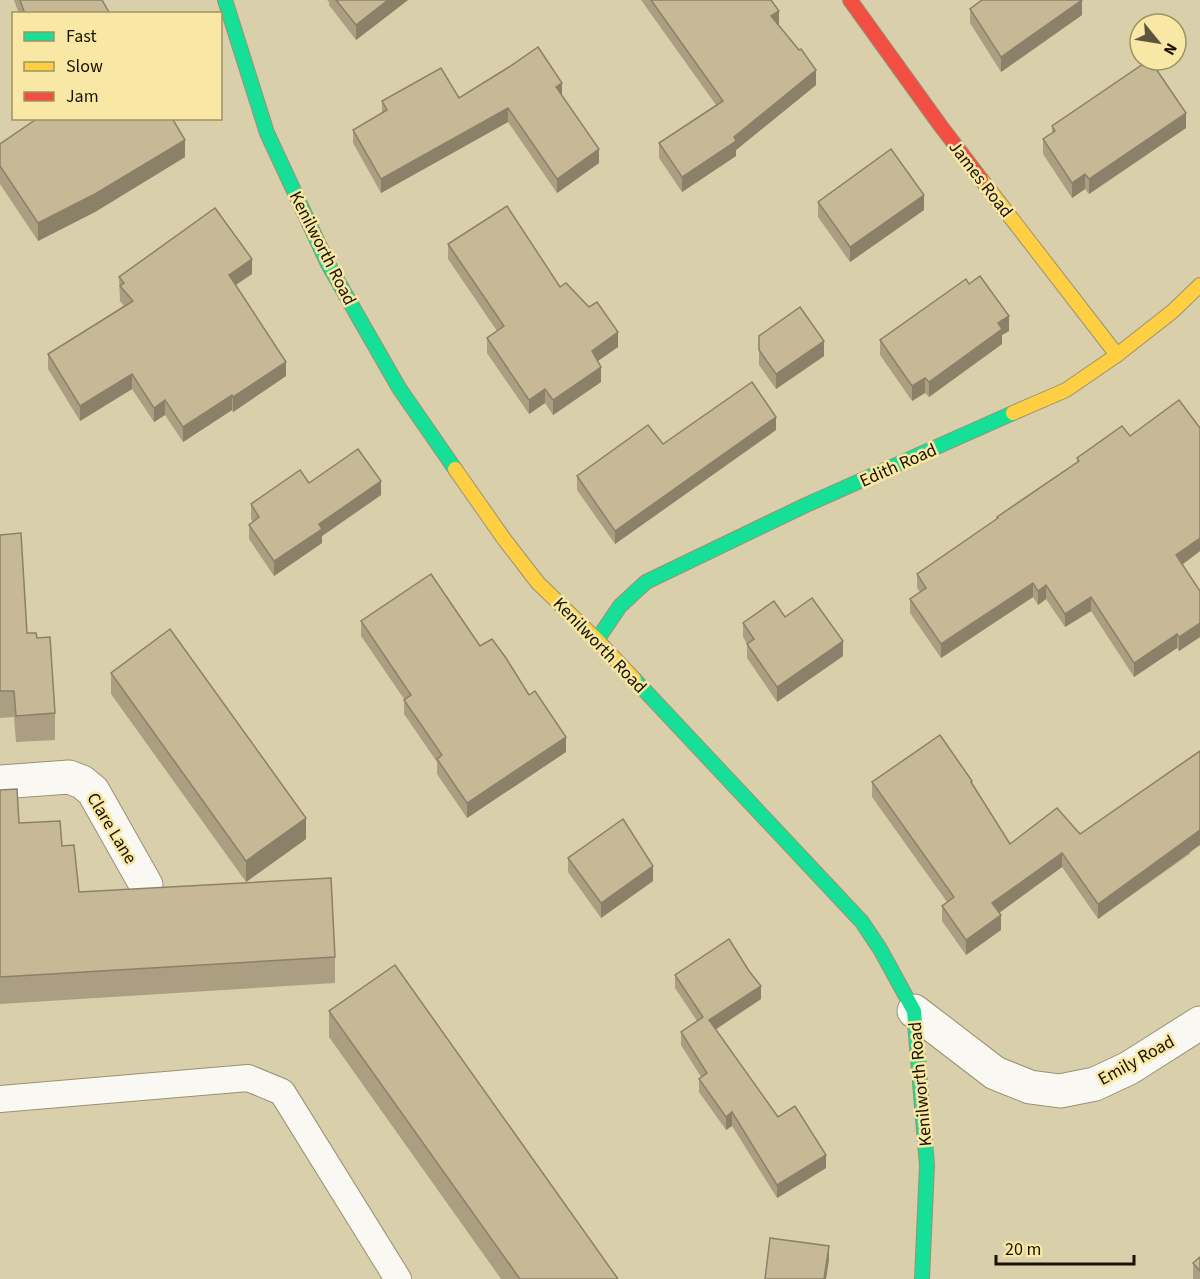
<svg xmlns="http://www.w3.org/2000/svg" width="1200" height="1279" viewBox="0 0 1200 1279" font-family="'Source Sans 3',sans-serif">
  <rect width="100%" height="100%" fill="#d9d0ab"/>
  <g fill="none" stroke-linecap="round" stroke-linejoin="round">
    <defs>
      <polyline id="lane" points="0,1099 248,1078 282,1092 398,1279"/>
      <g id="street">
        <polyline points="0,782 69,777 82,782 93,791 146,885"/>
        <polyline points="914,1011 995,1073 1030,1087 1060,1091 1095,1084 1129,1068 1200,1023"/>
      </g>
      <g id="fast">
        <polyline points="225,0 267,133 328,264 399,388 455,469"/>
        <polyline points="597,640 620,606 646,582 806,505 1013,413"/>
        <polyline points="634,679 862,922 880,949 914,1011 927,1165 922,1279"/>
      </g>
      <g id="slow">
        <polyline points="981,179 1117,355"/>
        <polyline points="1013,413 1066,390 1117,355 1173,311 1200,285"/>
        <polyline points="455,469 504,539 538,583 597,640 634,679"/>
      </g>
      <polyline id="jam" points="850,0 940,125 981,179"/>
    </defs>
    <use href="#lane" stroke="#999174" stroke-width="28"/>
    <use href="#street" stroke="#999174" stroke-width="35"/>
    <use href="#fast" stroke="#999174" stroke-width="16"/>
    <use href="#slow" stroke="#999174" stroke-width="16"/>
    <use href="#jam" stroke="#999174" stroke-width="16"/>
    <use href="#lane" stroke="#f9f8f2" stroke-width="26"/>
    <use href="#street" stroke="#f9f8f2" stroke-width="33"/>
    <use href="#fast" stroke="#16e098" stroke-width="14"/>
    <use href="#slow" stroke="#ffcf43" stroke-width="14"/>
    <use href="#jam" stroke="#f24e42" stroke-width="14"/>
  </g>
  <g fill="#ab9e81">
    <polygon points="14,0 102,0 110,14 19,14"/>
    <polygon points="327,0 408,0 356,40 329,5 329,2"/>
    <polygon points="641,0 771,0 779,26 816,85 736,150 736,156 682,192 659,158 659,143 716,105"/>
    <polygon points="970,9 1082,15 1001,72 970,23"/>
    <polygon points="562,97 599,163 557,193 508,122 381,193 353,143 353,130 382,113 382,101 459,98"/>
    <polygon points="36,118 172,118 185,157 95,212 38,241 0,184 0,144 37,120"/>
    <polygon points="1052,126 1186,128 1089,194 1085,189 1072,198 1043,154 1043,139 1052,133"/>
    <polygon points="818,202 924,210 850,262 818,217"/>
    <polygon points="448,244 560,287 618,347 598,361 601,382 553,415 545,403 529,414 487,353 487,338 497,331 448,259"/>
    <polygon points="252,274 236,285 286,376 233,412 232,410 183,442 165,415 154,422 132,389 80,421 48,369 48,354 124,306 120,301 119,277"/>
    <polygon points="1009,331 1002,335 1002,344 929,397 925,393 912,401 880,355 880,340"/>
    <polygon points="759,336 824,356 776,389 759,365"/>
    <polygon points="1200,428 1200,551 1182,565 1200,591 1200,637 1179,651 1177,648 1134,677 1091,611 1065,627 1046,599 1038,605 1033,597 941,658 910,613 910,599 920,592 917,588 917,574 997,519 997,517 1077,463 1077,458 1130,436"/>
    <polygon points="776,430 615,544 577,490 577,476 663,444"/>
    <polygon points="309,483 381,495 322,536 322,543 274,576 249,539 249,525 253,522 251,519 251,504"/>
    <polygon points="0,535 27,633 37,638 55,713 55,740 16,742 14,717 0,718"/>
    <polygon points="785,617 843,656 777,702 747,658 747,644 743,637 743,623"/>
    <polygon points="361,621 480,646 566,752 467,818 437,774 437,762 404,714 404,699 361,636"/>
    <polygon points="111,673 306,839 246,882 111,694"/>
    <polygon points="872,782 972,785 1010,844 1080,834 1191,853 1098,919 1062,867 999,913 1001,930 966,955 942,921 942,906 947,902 872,797"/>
    <polygon points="0,790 19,823 62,846 79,892 335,957 335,983 0,1004"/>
    <polygon points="568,858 653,881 601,918 568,872"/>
    <polygon points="675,975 761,999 715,1029 778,1117 826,1168 777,1198 732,1126 726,1130 699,1092 699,1079 701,1077 681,1045 681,1032 697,1021 675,988"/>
    <polygon points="329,1011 618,1279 501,1279 329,1037"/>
    <polygon points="1200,1257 1200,1279 1193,1279 1193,1263"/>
  </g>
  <g fill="#8b8169">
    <polygon points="388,0 408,0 356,40 356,25"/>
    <polygon points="1082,0 1082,15 1001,72 1001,57"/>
    <polygon points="779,11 779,25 771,16"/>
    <polygon points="816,70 816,85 736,150 736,156 682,192 682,177 734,137"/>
    <polygon points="562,83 562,97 556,87"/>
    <polygon points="508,108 508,122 381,193 381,179"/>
    <polygon points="1186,113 1186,128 1089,194 1089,179"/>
    <polygon points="185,140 185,157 95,212 38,241 38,223"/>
    <polygon points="599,149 599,163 557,193 557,179"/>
    <polygon points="1085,174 1085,189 1072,198 1072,183"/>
    <polygon points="924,195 924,210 850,262 850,247"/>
    <polygon points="252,259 252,274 229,289 229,275"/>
    <polygon points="1009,316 1009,331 1002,335 1002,344 929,397 929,382 998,323"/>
    <polygon points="618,332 618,347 592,365 592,351"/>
    <polygon points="824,341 824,356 776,389 776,374"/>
    <polygon points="286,362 286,376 233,412 233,397"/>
    <polygon points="601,367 601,382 553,415 553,400"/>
    <polygon points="132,374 132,389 80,421 80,406"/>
    <polygon points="925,378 925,393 912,401 912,386"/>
    <polygon points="545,389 545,403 529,414 529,400"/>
    <polygon points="232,395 232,410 183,442 183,427"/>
    <polygon points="165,400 165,415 154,422 154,408"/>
    <polygon points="776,417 776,430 615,544 615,531"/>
    <polygon points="381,481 381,495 322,536 322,543 274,576 274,561 319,524"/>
    <polygon points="1200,538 1200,551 1176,569 1176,555"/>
    <polygon points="1033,583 1033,597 941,658 941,644"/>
    <polygon points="1046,585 1046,599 1038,605 1038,591"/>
    <polygon points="1091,597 1091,611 1065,627 1065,614"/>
    <polygon points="1200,623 1200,637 1179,651 1179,637"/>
    <polygon points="1177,634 1177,648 1134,677 1134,663"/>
    <polygon points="843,641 843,656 777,702 777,687"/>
    <polygon points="566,737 566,752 467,818 467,803"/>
    <polygon points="306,818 306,839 246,882 246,861"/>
    <polygon points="1200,830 1200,845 1098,919 1098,904"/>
    <polygon points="1062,853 1062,867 992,918 992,903"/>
    <polygon points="653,866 653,881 601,918 601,903"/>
    <polygon points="1001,915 1001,930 966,955 966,940"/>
    <polygon points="761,986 761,999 709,1034 709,1020"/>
    <polygon points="732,1112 732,1126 726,1130 726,1117"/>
    <polygon points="826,1155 826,1168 777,1198 777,1185"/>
    <polygon points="829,1246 829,1260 826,1279 824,1279"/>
  </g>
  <g fill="#c7b896" stroke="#8b8169" stroke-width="1.5">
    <polygon points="20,0 102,0 110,14 25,14"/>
    <polygon points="336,0 388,0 356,25"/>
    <polygon points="651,0 771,0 779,11 771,16 799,50 801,49 816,70 734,137 736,141 682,177 659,143 723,101"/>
    <polygon points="982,0 1082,0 1001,57 970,9"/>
    <polygon points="538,47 562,83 556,87 599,149 557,179 508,108 381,179 353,130 387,110 382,101 441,68 459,98 509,67"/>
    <polygon points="1149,60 1150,60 1186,113 1089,179 1085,174 1072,183 1043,139 1055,131 1052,126"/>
    <polygon points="38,118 172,118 185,140 95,194 38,223 0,166 0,144"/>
    <polygon points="891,149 924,195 850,247 818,202"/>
    <polygon points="507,206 560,287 566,283 589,307 597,302 618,332 592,351 601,367 553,400 545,389 529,400 487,338 504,326 448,244"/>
    <polygon points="215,208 252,259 229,275 286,362 233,397 232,395 183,427 165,400 154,408 132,374 80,406 48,354 133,301 120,286 124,283 119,277"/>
    <polygon points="980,276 1009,316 998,323 1002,329 929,382 925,378 912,386 880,340 966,279 969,284"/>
    <polygon points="800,307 824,341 776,374 759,350 759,336"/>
    <polygon points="752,382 776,417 615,531 577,476 648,425 663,444"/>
    <polygon points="1179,400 1200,428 1200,538 1176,555 1200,591 1200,623 1179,637 1177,634 1134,663 1091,597 1065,614 1046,585 1038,591 1033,583 941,644 910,599 926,588 917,574 998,518 997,517 1079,461 1077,458 1122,426 1130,436"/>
    <polygon points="358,449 381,481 319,524 322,529 274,561 249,525 259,517 251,504 300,470 309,483"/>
    <polygon points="21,533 27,633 36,633 37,638 50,637 55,713 16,716 14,691 0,691 0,535"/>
    <polygon points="431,574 480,646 492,639 506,658 529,695 535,691 566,737 467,803 437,759 442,755 404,700 411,695 361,621"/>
    <polygon points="812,598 843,641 777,687 747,644 754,639 743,623 774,601 785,617"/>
    <polygon points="170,629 306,818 246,861 111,673"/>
    <polygon points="940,735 972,781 971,782 1010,844 1057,808 1080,834 1200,751 1200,830 1098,904 1062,853 992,903 1001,915 966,940 942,906 954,897 872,782"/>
    <polygon points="17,789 19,823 60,821 62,846 74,845 79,892 331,878 335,957 0,977 0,790"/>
    <polygon points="623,819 653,866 601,903 568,858"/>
    <polygon points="729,939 749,971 761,986 709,1020 778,1117 795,1106 826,1155 777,1185 732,1112 726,1117 699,1079 707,1073 681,1032 703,1017 675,975"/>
    <polygon points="395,965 618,1279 520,1279 329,1011"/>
    <polygon points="770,1238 829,1246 824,1279 765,1279"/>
    <polygon points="1200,1257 1200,1271 1193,1263"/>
  </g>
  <g text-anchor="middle" stroke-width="5" stroke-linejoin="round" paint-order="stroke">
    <g font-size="18" fill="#1a1300" stroke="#f9e8a5">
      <text transform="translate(981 179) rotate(52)" y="6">James Road</text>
      <text transform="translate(323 248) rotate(63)" y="6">Kenilworth Road</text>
      <text transform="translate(898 465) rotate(-24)" y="6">Edith Road</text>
      <text transform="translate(600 645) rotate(46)" y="6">Kenilworth Road</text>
      <text transform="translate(112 828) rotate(59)" y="6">Clare Lane</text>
      <text transform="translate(1136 1060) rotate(-29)" y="6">Emily Road</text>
      <text transform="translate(920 1084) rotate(-95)" y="6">Kenilworth Road</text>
    </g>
  </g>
  <rect x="12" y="12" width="210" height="108" fill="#f9e8a5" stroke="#a09363" stroke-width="1.5"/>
  <rect x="24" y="32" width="30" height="9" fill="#16e098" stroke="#a09363" stroke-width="1.5"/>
  <text x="66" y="42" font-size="18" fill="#1a1300">Fast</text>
  <rect x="24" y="62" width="30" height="9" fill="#ffcf43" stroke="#a09363" stroke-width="1.5"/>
  <text x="66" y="72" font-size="18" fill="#1a1300">Slow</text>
  <rect x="24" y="92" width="30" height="9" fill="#f24e42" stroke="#a09363" stroke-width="1.5"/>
  <text x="66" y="102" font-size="18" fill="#1a1300">Jam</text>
  <g transform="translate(1158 42) rotate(120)"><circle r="28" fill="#f9e8a5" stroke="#a09363" stroke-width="1.5"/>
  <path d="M0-4.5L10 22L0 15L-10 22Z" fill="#5d553c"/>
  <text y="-9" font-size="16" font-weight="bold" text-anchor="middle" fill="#1a1300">N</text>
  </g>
  <path d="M996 1255v9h138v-9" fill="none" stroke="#1a1300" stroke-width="3"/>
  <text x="1005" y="1255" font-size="18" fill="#1a1300" stroke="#f9e8a5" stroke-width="4.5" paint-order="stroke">20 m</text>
</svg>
